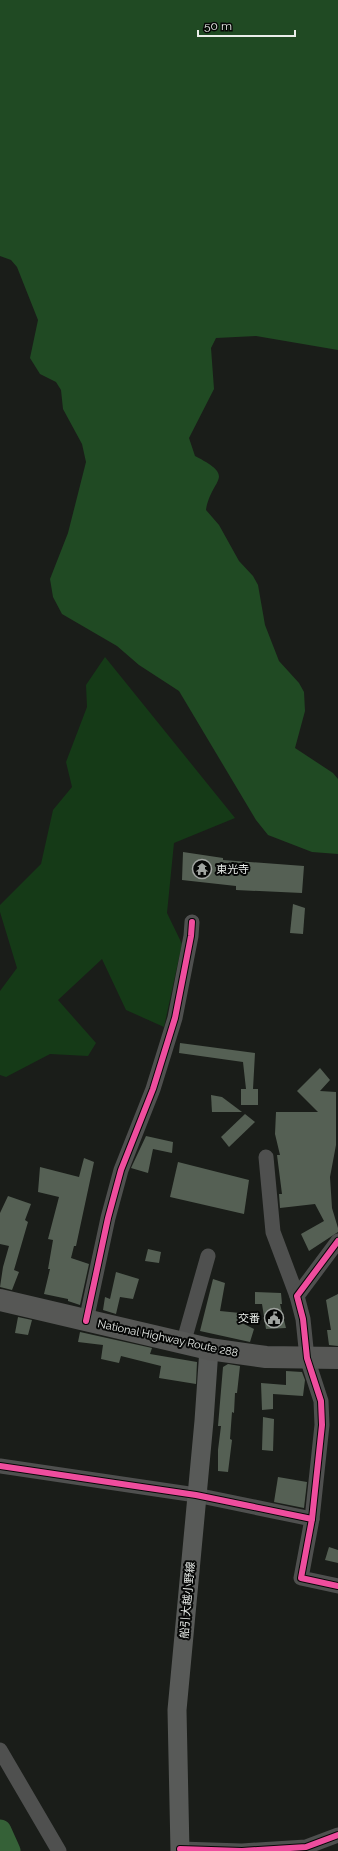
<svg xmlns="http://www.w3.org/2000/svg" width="338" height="1851" viewBox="0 0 338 1851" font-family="Raleway,'Noto Sans JP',sans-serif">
  <rect width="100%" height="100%" fill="#1a1d19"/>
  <polygon fill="#153a17" points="105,657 235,818 174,843 167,913 182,944 164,1027 126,1010 102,959 58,1000 96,1043 88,1056 50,1054 6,1077 0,1075 0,991 17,968 0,912 0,905 41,864 53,810 72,787 66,762 87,707 86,685"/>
  <path fill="#204a23" d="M0 0H338V350L256 336 216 338 211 348 214 389 189 438 195 456C238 478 211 478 206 510L219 525 239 561 253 576 258 585 265 625 279 661 299 683 304 692 305 711 295 748 333 773 338 779V854L312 852 268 835 256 820 179 691 139 665 117 646 62 614 53 597 50 579 68 533 86 462 82 444 63 409 61 390 56 382 40 374 30 358 38 320 17 267 11 260 0 256Z"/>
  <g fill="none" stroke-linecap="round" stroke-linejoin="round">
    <polyline stroke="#356137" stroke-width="23" points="0,1831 9,1851"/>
  </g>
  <g fill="#556054">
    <polygon points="183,852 223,858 223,860 304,866 302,893 236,890 236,886 182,880"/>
    <polygon points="293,904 305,908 303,934 290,933"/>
    <polygon points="180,1043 255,1053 253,1089 258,1089 258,1105 241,1105 241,1089 246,1089 243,1062 179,1053"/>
    <polygon points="320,1068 330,1080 320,1091 336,1092 336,1145 330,1177 332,1208 338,1228 338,1232 309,1251 301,1234 324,1221 315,1204 280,1208 279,1194 282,1194 277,1155 280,1155 275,1134 276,1112 318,1112 297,1091"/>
    <polygon points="211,1095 222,1097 242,1112 212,1112"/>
    <polygon points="245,1114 255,1122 229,1147 221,1137"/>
    <polygon points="146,1136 173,1142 172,1153 153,1149 148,1173 131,1168"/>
    <polygon points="84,1158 94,1162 76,1246 74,1246 71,1258 89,1264 80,1305 68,1301 68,1299 44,1294 50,1269 48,1269 53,1240 48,1239 59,1197 38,1192 40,1167 79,1177"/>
    <polygon points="178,1162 249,1180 244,1214 170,1197"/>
    <polygon points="8,1196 31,1204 25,1220 28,1222 14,1270 19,1272 12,1290 0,1287 3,1267 9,1246 0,1244 0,1213"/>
    <polygon points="148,1249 161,1252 159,1263 145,1261"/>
    <polygon points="116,1272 139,1279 133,1299 120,1297 116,1314 103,1310 105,1297 110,1299"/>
    <polygon points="213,1279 225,1283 220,1311 240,1313 238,1321 254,1329 250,1342 200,1331"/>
    <polygon points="255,1292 281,1293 282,1304 280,1304 286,1328 266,1329 262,1304 255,1304"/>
    <polygon points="338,1294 338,1346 329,1345 327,1330 331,1330 326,1300"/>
    <polygon points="18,1317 32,1320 28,1335 15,1333"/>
    <polygon points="80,1332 152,1348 150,1354 197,1362 196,1384 159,1378 161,1366 121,1356 119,1363 101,1359 103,1345 78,1342"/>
    <polygon points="228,1364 240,1366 237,1393 235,1393 234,1413 232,1412 230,1439 232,1440 228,1472 218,1471 218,1450 221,1426 218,1426 223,1367"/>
    <polygon points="286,1371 302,1372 305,1380 303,1396 273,1394 273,1409 262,1410 261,1383 286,1385"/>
    <polygon points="263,1417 274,1419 273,1451 262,1450"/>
    <polygon points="278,1477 307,1482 304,1508 274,1502"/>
    <polygon points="329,1547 338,1550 338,1563 325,1560"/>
  </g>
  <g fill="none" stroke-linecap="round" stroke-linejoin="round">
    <g stroke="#4f504f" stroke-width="15">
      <polyline points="266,1157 273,1232 297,1296"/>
      <polyline points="86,1321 108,1218 121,1170 153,1089 175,1018 191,936 192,922"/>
      <polyline points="183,1344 208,1256"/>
      <polyline points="0,1466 196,1495 312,1519 301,1578 338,1586"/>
      <polyline points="312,1519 322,1425 321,1401 307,1358 303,1319 297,1296 338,1241"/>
      <polyline points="0,1750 59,1851"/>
      <polyline points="180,1849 242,1851 306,1847 338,1835"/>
    </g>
    <polyline stroke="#585a58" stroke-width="19" points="180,1851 177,1710 204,1421 209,1349"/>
    <polyline stroke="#565755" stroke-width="22" points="0,1300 209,1349 266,1357 338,1358"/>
    <defs>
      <g id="cycleway">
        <polyline points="86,1321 108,1218 121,1170 153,1089 175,1018 191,936 192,922"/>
        <polyline points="0,1466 196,1495 312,1519 301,1578 338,1586"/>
        <polyline points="312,1519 322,1425 321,1401 307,1358 303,1319 297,1296 338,1241"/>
        <polyline points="180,1849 242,1851 306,1847 338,1835"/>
      </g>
    </defs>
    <use href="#cycleway" stroke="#060706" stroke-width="8"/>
    <use href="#cycleway" stroke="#ef4d9e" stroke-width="6"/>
  </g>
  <defs>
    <symbol id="temple-ring" viewBox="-11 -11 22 22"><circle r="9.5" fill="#060706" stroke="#a1a5a1" stroke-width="1.5"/><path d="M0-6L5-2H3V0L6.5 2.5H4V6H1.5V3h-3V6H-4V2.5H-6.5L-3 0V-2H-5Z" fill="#a1a5a1"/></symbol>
    <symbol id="civic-ring" viewBox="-11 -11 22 22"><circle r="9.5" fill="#060706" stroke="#a1a5a1" stroke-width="1.5"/><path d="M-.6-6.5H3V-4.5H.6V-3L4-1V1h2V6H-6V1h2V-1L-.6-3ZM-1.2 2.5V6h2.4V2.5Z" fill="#a1a5a1"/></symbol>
  </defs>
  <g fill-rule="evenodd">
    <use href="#temple-ring" x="191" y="858" width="22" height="22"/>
    <use href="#civic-ring" x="263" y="1307" width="22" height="22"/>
  </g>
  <g text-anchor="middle" stroke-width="4" stroke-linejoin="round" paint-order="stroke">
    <g font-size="11" fill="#eaeeea" stroke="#060706" text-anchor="start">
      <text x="216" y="873">東光寺</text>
      <text x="260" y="1322" text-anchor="end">交番</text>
    </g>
    <g font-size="11" fill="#eaeeea" stroke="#060706">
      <text transform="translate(168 1338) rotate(12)" y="4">National Highway Route 288</text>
      <text transform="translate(187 1600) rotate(-85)" y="4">船引大越小野線</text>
    </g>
  </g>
  <path d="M198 30v6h97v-6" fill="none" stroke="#eaeeea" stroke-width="2"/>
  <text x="204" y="30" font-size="12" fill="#eaeeea" stroke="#060706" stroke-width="3" paint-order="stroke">50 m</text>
</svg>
